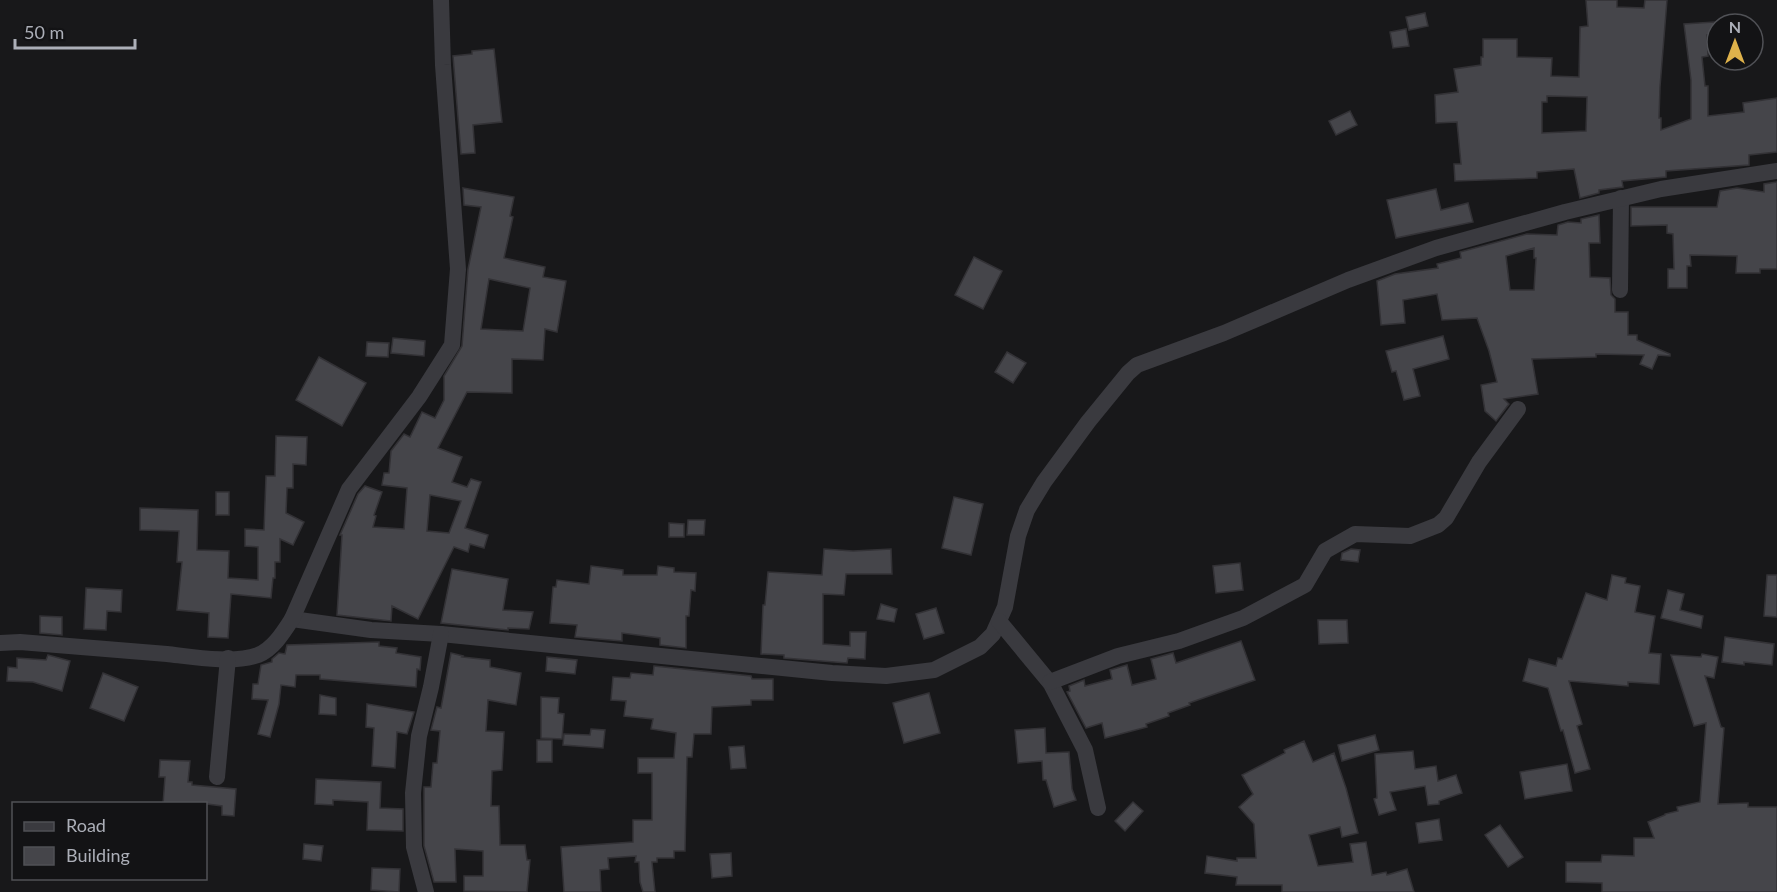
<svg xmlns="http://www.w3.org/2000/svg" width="1777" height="892" viewBox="0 0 1777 892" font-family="Lato,sans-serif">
  <rect width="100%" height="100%" fill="#18181a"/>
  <g fill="#45454a" stroke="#333236" stroke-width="1.5" fill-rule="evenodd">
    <path d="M1586 0H1617V7L1644 8 1645 0H1667L1660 87 1659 118H1661V130L1691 119V80L1684 24 1714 22V35H1707L1708 56 1702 57 1705 86H1708V116L1744 112 1743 103 1777 98V152L1749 155V165L1666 171V177L1622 181 1623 187 1599 190V193L1580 198 1574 169 1537 172V178L1455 181 1454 164H1461L1457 122 1436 123 1435 95 1458 92 1454 69 1481 65V57H1483V39H1517V57L1552 58 1551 76 1579 77 1580 27 1588 26ZM1547 96 1587 97 1586 131 1542 133V102H1547Z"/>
    <polygon points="1425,13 1428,26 1409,30 1406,17"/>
    <polygon points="1406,29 1409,46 1393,48 1390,32"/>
    <polygon points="494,49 502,122 473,125 475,153 461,154 453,56 472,54 472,51"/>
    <polygon points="1350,111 1357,125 1336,135 1329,121"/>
    <polygon points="1777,182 1777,269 1760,269 1760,273 1736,273 1737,256 1690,255 1691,266 1687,266 1687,288 1668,288 1668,269 1674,269 1673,234 1667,233 1667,225 1631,226 1631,207 1717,207 1720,191 1737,188 1764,192 1764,184"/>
    <path d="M463 188 514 197 510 216 513 217 504 258 545 267 543 277 566 281 557 332 545 329 543 360 512 359V393L467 392 438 448 462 457 452 482 467 487 471 479 481 482 465 528 488 535 484 548 470 544 468 552 454 547 418 619 392 606 391 621 337 615 342 535H340L358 494 365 486 382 492 374 515 376 516 373 527 404 529 407 488 382 485 384 473H389L391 451 404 434 410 437 422 412 435 418 444 400V376L462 346 468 269 481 207 464 205ZM489 279 530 288 523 331 481 329ZM430 495 461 501 449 533 427 531Z"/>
    <polygon points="1436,189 1441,210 1468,203 1473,222 1396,238 1387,200"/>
    <path d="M1599 215 1600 243H1589L1590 277 1610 278 1611 295 1615 299V312H1628V335H1637V340L1670 354V356L1658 355 1652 369 1640 364 1644 355 1596 354V357L1532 359 1538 394 1504 399 1509 404 1496 421 1485 411 1481 385 1497 382 1489 351 1477 318 1442 320 1437 294 1403 300 1405 323 1381 325 1377 281 1395 274 1438 268 1437 264 1461 258 1460 252 1527 234 1557 235 1558 225 1568 222 1581 223V219ZM1534 248V258H1536L1534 290H1510L1506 256Z"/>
    <polygon points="974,257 1002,271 983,309 955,295"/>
    <polygon points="1443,336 1449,359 1413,369 1420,396 1404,400 1396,371 1392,372 1386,351"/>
    <polygon points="393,338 425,341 424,356 391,353"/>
    <polygon points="367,342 389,343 388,357 366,356"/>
    <polygon points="1007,352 1026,363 1013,383 995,372"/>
    <polygon points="319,357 366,383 342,426 296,400"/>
    <polygon points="276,436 307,437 306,465 293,464 293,488 287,488 286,513 304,522 293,545 280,539 280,562 275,562 275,578 273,578 271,598 231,594 228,638 208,637 209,613 177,610 182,562 177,562 179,531 140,530 140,508 198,510 197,550 229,551 228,578 258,580 258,547 245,546 245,529 264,530 266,476 275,476"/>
    <rect x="216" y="492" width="13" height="23"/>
    <polygon points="954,497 983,504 971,555 942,548"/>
    <polygon points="688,520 705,520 704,535 687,535"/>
    <polygon points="669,523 684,524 684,537 669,537"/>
    <polygon points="824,549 853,551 891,549 892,574 846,574 844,595 823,594 823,644 850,646 850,632 866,632 865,659 848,658 847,663 784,658 784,655 761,654 763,605 765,605 768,572 822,575"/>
    <polygon points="1351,549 1360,550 1358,562 1341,560 1342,553"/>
    <polygon points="1240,563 1243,590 1216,593 1213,566"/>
    <polygon points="591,566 623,570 623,575 657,575 658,566 674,568 674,572 696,573 695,591 691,590 689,616 686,616 686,648 660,645 660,638 622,633 622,641 575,637 577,625 550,623 553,587 556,587 557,580 589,584"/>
    <polygon points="452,569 508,579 503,610 533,612 529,629 508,628 508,630 441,623"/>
    <polygon points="1612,575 1626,578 1625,583 1640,586 1635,612 1655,616 1649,653 1661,654 1659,684 1628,682 1628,686 1569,681 1582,724 1577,726 1590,769 1575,773 1563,730 1561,731 1548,688 1523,681 1529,659 1556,666 1558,658 1562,659 1586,593 1607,600"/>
    <polygon points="1767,575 1777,575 1777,617 1764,616"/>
    <polygon points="86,588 122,590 121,612 107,611 106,630 84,629"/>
    <polygon points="1668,590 1684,594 1680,610 1703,616 1701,628 1661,618"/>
    <polygon points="881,604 897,609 894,622 877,619"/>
    <polygon points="936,608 944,633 924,639 916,614"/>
    <polygon points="40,616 62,617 62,635 40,633"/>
    <polygon points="1318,620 1347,620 1348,643 1319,644"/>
    <polygon points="1725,637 1774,644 1772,665 1744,662 1744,665 1722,662"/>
    <polygon points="1241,641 1255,680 1189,703 1190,705 1168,713 1169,716 1146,724 1147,727 1105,738 1102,723 1086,728 1067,692 1070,691 1069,686 1084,680 1085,686 1112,679 1110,670 1127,665 1132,685 1156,679 1151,659 1173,653 1176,663"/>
    <polygon points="379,642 379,646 397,648 396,653 421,657 420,670 417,669 416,687 320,679 320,675 296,675 295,687 281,685 279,704 270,737 258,734 268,700 252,699 253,684 258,684 261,665 272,662 272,659 279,653 285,654 287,645"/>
    <polygon points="451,653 463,656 462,657 490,660 490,667 521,673 516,705 488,700 486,731 504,732 502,770 492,771 491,806 499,806 500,845 525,845 527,860 530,860 527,892 464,891 464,876 483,876 483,851 455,849 456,882 434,882 424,846 424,787 431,787 433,763 437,763 440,731 431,730 437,707 441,708"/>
    <polygon points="1702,654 1718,657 1714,678 1705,676 1721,727 1724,728 1718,804 1748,803 1748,807 1777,807 1777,892 1602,892 1602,883 1566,882 1566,862 1601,862 1602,855 1634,856 1634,838 1654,838 1648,822 1665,815 1665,814 1678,811 1677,807 1700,802 1706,723 1694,726 1671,655 1701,657"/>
    <polygon points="48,655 70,661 62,691 33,682 7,681 8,667 17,668 17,658 46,660"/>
    <polygon points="547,657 577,660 575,674 546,671"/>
    <polygon points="654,666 751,676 752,679 773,679 773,700 751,700 751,705 712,707 711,734 694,734 692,757 687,757 685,851 674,851 674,858 657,858 657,862 652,862 655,892 643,892 640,882 639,862 635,862 636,856 608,858 609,869 600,870 601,892 564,892 561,847 633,842 633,820 652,820 652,773 638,773 638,758 674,758 676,733 651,729 653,719 624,716 626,701 611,700 613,677 630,678 631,673 653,675"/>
    <polygon points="103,673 138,687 124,721 90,708"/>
    <polygon points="929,693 940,733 904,743 893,703"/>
    <polygon points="320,695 336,698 336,715 319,714"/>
    <polygon points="541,697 559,698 558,713 564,714 562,739 541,738"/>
    <polygon points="367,704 414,712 407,734 397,732 395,768 372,766 374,728 366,727"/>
    <polygon points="1045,728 1046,753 1069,752 1072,789 1076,800 1054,807 1046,780 1043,780 1042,761 1018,763 1015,730"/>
    <polygon points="591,729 605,730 603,748 563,745 564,734 590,735"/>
    <polygon points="1375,735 1379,750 1342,761 1338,745"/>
    <rect x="537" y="740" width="15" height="22"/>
    <polygon points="1304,741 1313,762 1334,753 1346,788 1358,833 1342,837 1340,827 1309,835 1318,866 1353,862 1350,844 1366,842 1372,875 1386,872 1387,875 1407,869 1414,892 1282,892 1282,885 1236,885 1237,877 1205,873 1207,856 1237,861 1237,858 1256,858 1254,824 1239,807 1253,794 1242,775 1285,753 1284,750"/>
    <polygon points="744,746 746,768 731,769 729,747"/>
    <polygon points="1413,751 1415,769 1436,766 1438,781 1456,775 1462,793 1439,801 1439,804 1428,805 1425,786 1390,792 1396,810 1379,815 1374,799 1377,798 1375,754"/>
    <polygon points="160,760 190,761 188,782 192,782 192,785 236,789 234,816 222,815 222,806 207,804 163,804 165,777 159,777"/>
    <polygon points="1567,764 1572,791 1525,799 1520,772"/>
    <polygon points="316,779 381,782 380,808 403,809 403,831 367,830 368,802 333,800 333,805 315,804"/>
    <polygon points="1133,802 1143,811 1125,831 1115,821"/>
    <polygon points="1439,819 1442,840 1419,843 1416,823"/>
    <polygon points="1500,825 1523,857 1508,867 1485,835"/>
    <polygon points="304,844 323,846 321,861 303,859"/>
    <polygon points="731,853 732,876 712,878 710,854"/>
    <polygon points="372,868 400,869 399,892 371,890"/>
  </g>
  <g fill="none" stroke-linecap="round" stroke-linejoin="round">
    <g stroke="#3a3a3f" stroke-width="16">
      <polyline points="1620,290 1621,198"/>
      <polyline points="292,619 371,630 441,634 832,673 886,676 934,670 980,647 993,634 1005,607 1018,536 1027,510 1044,482 1088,422 1128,373 1137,365 1224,333 1348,280 1436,248 1565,212 1661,189 1777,171"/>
      <polyline points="999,621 1051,684 1085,750 1098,808"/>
      <path d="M0 643 20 642C69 646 118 650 167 654 193 657 233 664 258 655 273 649 283 633 292 619L349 489 419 397 452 345 458 269 443 65 441 0"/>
      <polyline points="1050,682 1118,656 1179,641 1243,618 1305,585 1325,551 1355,534 1410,536 1438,525 1446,518 1479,462 1518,409"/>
      <polyline points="217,777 228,658"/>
      <polyline points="426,892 414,847 413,793 419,736 431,687 441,634"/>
    </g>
  </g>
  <rect x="12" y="802" width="195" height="78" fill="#131315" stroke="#505156" stroke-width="1.5"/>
  <rect x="24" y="822" width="30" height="9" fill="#3a3a3f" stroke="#505156" stroke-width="1.5"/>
  <text x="66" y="832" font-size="18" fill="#acafb8">Road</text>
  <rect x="24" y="847" width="30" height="18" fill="#45454a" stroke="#505156" stroke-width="1.5"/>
  <text x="66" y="862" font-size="18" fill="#acafb8">Building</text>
  <g transform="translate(1735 42)"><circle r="28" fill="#131315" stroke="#505156" stroke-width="1.5"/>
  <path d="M0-4.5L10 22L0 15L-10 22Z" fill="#dfb24b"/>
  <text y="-9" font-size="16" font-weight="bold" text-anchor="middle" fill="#acafb8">N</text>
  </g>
  <path d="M15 39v9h120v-9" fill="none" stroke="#acafb8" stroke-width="3"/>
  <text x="24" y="39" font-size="18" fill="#acafb8" stroke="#131315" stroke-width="4.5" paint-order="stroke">50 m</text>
</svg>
